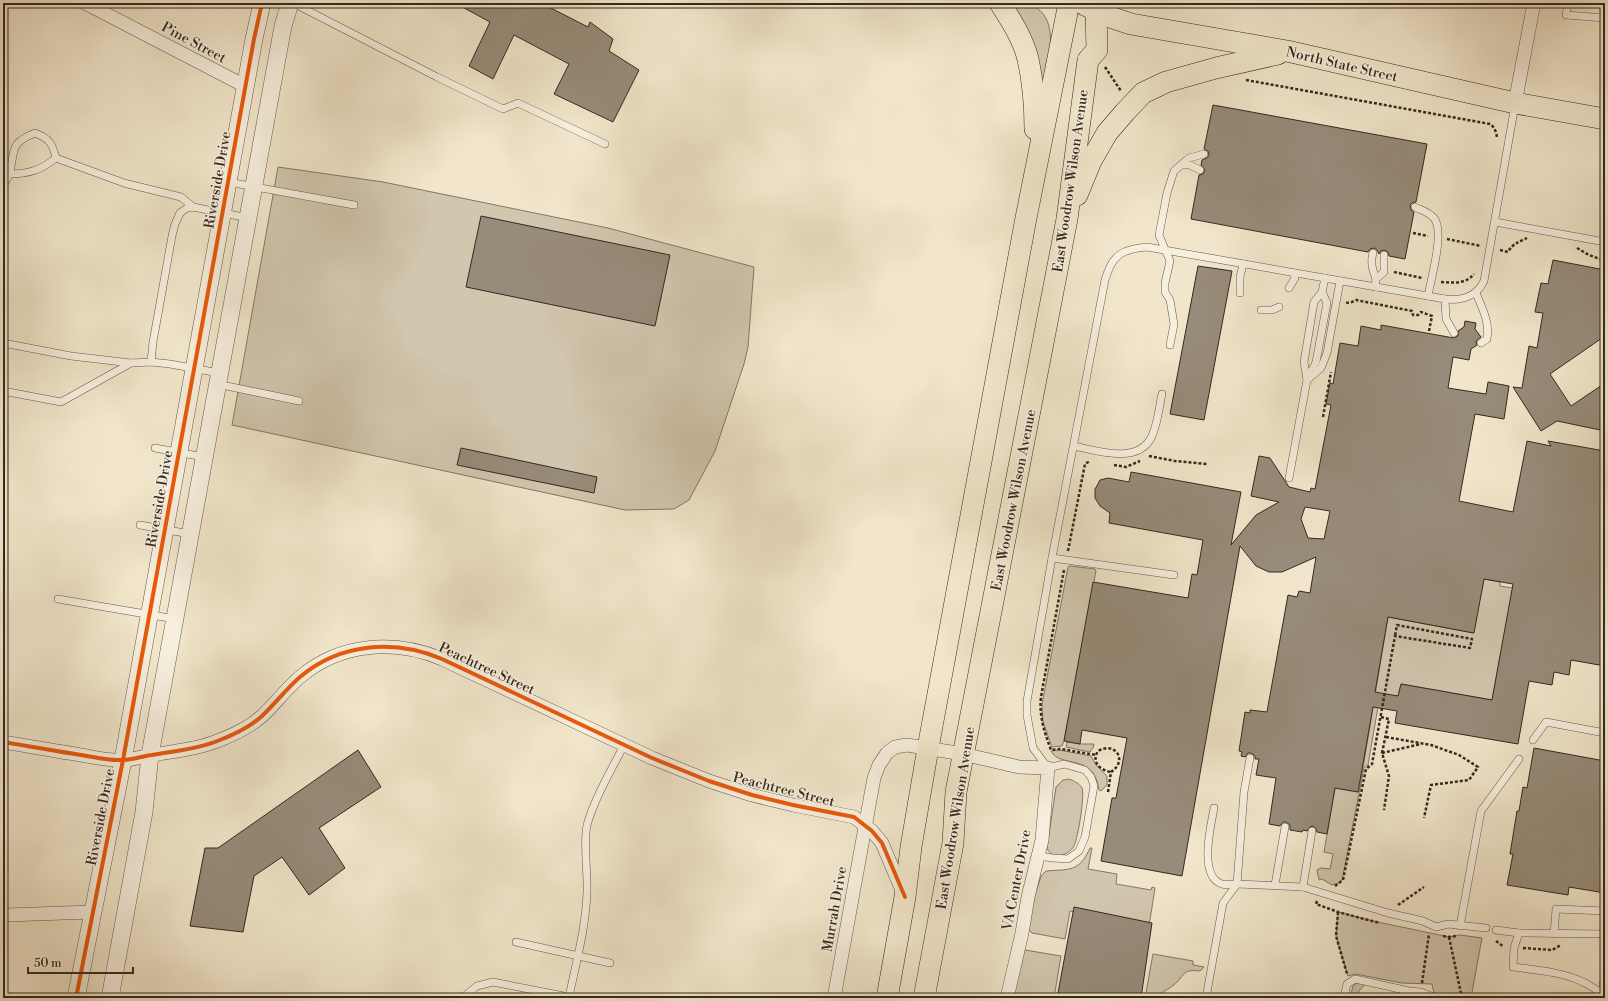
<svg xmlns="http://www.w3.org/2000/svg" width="1608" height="1001" viewBox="0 0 1608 1001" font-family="'Libre Bodoni',serif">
  <rect width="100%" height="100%" fill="#f1e6cb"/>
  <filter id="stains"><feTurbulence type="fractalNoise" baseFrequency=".005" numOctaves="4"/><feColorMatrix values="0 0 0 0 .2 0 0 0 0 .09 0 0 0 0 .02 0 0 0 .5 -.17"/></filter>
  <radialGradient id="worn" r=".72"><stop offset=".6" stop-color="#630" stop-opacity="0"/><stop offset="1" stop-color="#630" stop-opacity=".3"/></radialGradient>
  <g fill="#d1c6ae" stroke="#837767">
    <path d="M1010 3C1016 3 1023 2 1029 4 1065 17 1046 69 1041 96Z"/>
    <polygon points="278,167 383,182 608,228 754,267 748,347 744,364 715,451 689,500 674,509 625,510 232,425"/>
    <polygon points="1070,566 1095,569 1096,571 1064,741 1062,746 1052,747 1043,722 1042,704 1068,567"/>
    <polygon points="1484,579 1500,582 1500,586 1513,588 1492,700 1401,684 1398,696 1378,707 1368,765 1364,768 1342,880 1339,883 1332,885 1322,879 1319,880 1317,870 1321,868 1330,869 1333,854 1324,852 1335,788 1359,792 1388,617 1473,633"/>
    <polygon points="1067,742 1080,744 1094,744 1093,748 1090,752 1066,747"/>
    <path d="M1059 750 1091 756 1096 765 1107 776V785L1101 791 1099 790C1094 752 1060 769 1051 751Z"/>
    <path d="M1069 779C1074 781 1079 783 1082 788 1085 795 1078 838 1074 846 1071 851 1065 855 1059 856 1053 856 1049 853 1047 848L1056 787 1063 780Z"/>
    <path d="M1090 848H1092L1088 869 1117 874 1116 884 1151 890 1152 887 1155 888 1149 926 1070 911 1065 939 1032 933 1028 929 1026 923 1041 876 1046 871C1068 869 1079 873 1090 848Z"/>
    <polygon points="1338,912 1373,921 1449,937 1460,935 1482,938 1471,998 1435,998 1432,984 1402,983 1355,974 1348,976 1336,936"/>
    <polygon points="1025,950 1061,956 1054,998 1011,998 1022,952"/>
    <path d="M1153 954 1193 961V965L1204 967 1200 971C1188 970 1186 970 1179 980 1175 985 1168 989 1163 992L1162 998H1145Z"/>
    <polygon points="1359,982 1366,983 1353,998 1350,998 1353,986"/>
  </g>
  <g fill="#978b79" stroke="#352820" fill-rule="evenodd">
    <polygon points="455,3 541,3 588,27 590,22 613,39 609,51 639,70 613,122 554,94 569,64 514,35 493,79 469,66 490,22"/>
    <polygon points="1213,105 1427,144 1416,202 1412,203 1410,205 1411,210 1414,212 1405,259 1389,256 1388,252 1384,250 1381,251 1379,254 1377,250 1374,248 1370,249 1368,252 1191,219 1199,175 1203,174 1205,170 1201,165 1202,160 1207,158 1209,155 1208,151 1204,149"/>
    <polygon points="481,216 670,255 655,326 466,287"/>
    <polygon points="1553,260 1605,270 1605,336 1550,374 1571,406 1605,383 1605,431 1557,421 1541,431 1513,387 1522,388 1529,346 1537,348 1543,313 1535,312 1541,283 1548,284"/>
    <polygon points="1198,266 1232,271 1204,420 1170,414"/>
    <path d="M1465 321 1476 323 1475 329 1481 337 1476 341 1477 345 1471 349 1469 360 1453 357 1448 388 1486 394 1488 382 1509 386 1504 419 1475 414 1459 501 1513 512 1527 441 1551 446 1548 441 1605 451V666L1571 660 1569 675 1554 672 1552 685 1529 681 1518 744 1395 723 1397 711 1373 707 1358 792 1335 788 1327 834 1317 832 1316 829 1313 826 1310 827 1307 831 1303 830 1302 832 1290 830V825L1286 822H1283L1280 826 1269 824 1276 778 1256 775 1259 759H1255V756L1251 753H1248L1245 757 1241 756 1242 752 1239 751 1245 712 1250 713V710L1267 712 1288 595 1297 597 1299 591 1310 593 1316 557 1282 572H1269L1256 566 1240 546 1182 876 1101 861 1112 798H1116L1127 738 1082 730 1080 744 1064 741 1093 582 1188 598 1192 574 1197 575 1203 540 1109 523 1110 513 1100 506 1095 498V489L1098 484 1100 480 1108 478 1129 482 1131 472 1241 492 1231 545 1256 515 1279 502 1251 496 1259 456 1270 458 1289 487 1310 492 1311 488 1315 489 1331 405 1326 404 1330 383 1333 384 1340 343 1358 346 1361 326 1381 330V325L1454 338 1458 336V331L1464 327ZM1305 507 1330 511 1324 539 1308 538 1301 519ZM1484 579 1513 584 1492 700 1401 684 1398 696 1375 692 1388 617 1474 633Z"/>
    <polygon points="461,448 597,477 594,493 457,465"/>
    <polygon points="1534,748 1605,761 1605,893 1569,887 1568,895 1507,885 1513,854 1510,854 1517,811 1519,811 1523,787 1527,788"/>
    <polygon points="358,750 381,787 319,828 345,868 309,895 282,857 254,876 243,932 190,926 205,848 218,848"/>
    <polygon points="1074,907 1152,923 1141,998 1057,998"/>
  </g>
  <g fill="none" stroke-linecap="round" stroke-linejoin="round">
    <defs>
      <g id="service">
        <polyline points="293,3 437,77 503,109 518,103 605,144"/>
        <polyline points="1568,3 1566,15 1605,18"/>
        <polyline points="1181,165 1190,165 1200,170"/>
        <path d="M10 174C28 174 41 170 56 158"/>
        <polyline points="228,182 354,205"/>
        <path d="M3 186C5 181 9 177 10 172 15 149 10 143 35 133 50 139 52 143 56 158L124 183 181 197 193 207"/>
        <path d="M1415 207C1421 210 1429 212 1434 218 1445 232 1431 278 1428 296"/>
        <polyline points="1495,222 1605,242"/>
        <path d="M1373 253C1370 263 1373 271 1376 279"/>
        <polyline points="1325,278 1322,292 1314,302 1304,362 1307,380 1321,368 1327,353 1340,281"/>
        <polyline points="1375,287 1376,279 1384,272 1384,255"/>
        <polyline points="1289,288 1295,278 1294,273"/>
        <polyline points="1240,293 1240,277 1243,264"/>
        <path d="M1476 293C1482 308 1490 322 1487 339L1481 343"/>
        <polyline points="1445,299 1446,319 1454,333"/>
        <polyline points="1261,310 1272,310 1279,307"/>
        <polyline points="3,343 71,356 131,363 151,362 170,364 219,373"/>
        <polyline points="1170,345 1174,324 1170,300 1165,292 1165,283 1170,261 1159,235 1167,193 1174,171 1189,158 1204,154"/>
        <polyline points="151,362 153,342 172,236 175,224 180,213 187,208 193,207 248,218"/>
        <polyline points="217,384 299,401"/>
        <polyline points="3,391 61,402 131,363"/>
        <path d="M1074 446C1097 451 1139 465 1152 436 1158 423 1159 407 1162 394"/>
        <polyline points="155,448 204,457"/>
        <polyline points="1289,478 1307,380 1316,362 1327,303 1322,292"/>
        <polyline points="140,525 190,534"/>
        <polyline points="1052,558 1174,575"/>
        <polyline points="58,599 175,619"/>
        <polyline points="1533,740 1546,722 1605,733"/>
        <polyline points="1250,758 1244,792 1237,884 1303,887 1388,913 1423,921 1436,927 1448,924 1486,928"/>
        <path d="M1214 808C1211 825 1198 877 1222 884 1226 885 1233 884 1237 884"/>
        <path d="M1038 856 1053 858 1068 859 1079 851 1085 837 1094 786 1091 777 1085 770 1064 764 1048 768 1033 748 1027 715V701L1052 558 1105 280C1112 255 1122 249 1147 247L1445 299C1462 301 1477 296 1484 281L1515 105"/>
        <polyline points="1275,885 1285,827"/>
        <polyline points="1303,887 1312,831"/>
        <polyline points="1460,926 1481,811 1519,759"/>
        <polyline points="1496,930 1519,933 1605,934"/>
        <path d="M1519 933 1514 948 1513 967C1536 970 1563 972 1583 982 1590 985 1596 990 1602 993"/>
        <polyline points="1554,934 1556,909 1605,911"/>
        <polyline points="516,942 610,963"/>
        <path d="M462 998 477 986 493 982 569 997C576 963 586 927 587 892 588 872 583 844 587 825 595 797 611 771 624 745"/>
        <polyline points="1206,998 1223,903 1237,884"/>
        <polyline points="1344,998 1347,984 1355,979 1409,991 1421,992 1431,996 1431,998"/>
        <polyline points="1601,998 1605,974"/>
      </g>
      <g id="minor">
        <polyline points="85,3 245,86"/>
        <polyline points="1515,103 1534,3"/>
        <path d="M3 742C29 746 55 751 81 755 94 757 109 761 123 760 132 760 143 756 152 755 175 751 198 749 220 740 235 734 250 727 262 716 275 704 286 689 300 677 340 643 394 639 442 659L652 758 709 781 752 795 793 805 854 817 872 831 882 843 904 895"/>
        <polyline points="3,916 7,915 92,912"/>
        <polyline points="834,998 874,778 879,765 887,753 895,747 907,745 963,754 1019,767 1048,768 1042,840 1028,897 1022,933 1007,998"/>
      </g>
      <g id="tertiary">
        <polyline points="76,998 123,760 254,39 262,3"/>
        <polyline points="110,998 144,812 150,755 283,26 290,3"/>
      </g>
      <g id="primary">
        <path d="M1000 3C1011 20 1023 39 1028 59 1033 82 1035 106 1035 129"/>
        <polyline points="1085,5 1110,17 1131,24 1287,51 1515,103 1605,119"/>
        <polyline points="1077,195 1091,161 1107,133 1125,112 1143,93 1166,82 1216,68 1278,54"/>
        <polyline points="887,998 905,897 911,847 928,748 1026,218 1069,3"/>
        <polyline points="924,998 953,843 956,792 1067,219 1088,60 1097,50 1096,10 1098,3"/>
      </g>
    </defs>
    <use href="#service" stroke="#64584b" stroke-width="8"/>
    <use href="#minor" stroke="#64584b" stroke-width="14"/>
    <use href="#tertiary" stroke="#64584b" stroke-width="18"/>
    <use href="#primary" stroke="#352820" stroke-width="22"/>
    <g stroke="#352820" stroke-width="2.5" stroke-dasharray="3 2" stroke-linecap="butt">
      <polyline points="1105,67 1121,91"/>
      <path d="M1246 80 1490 124C1495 127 1497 134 1497 139"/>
      <polyline points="1413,233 1428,236"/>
      <polyline points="1447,239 1481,246"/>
      <polyline points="1577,248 1589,255 1605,261"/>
      <path d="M1500 250 1508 252C1513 243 1519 242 1527 238"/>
      <polyline points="1394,272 1422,278"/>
      <path d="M1441 282C1454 283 1466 284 1474 274"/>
      <polyline points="1346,303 1352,302 1356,300 1412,311 1413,315 1418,315 1421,312 1432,316 1429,331"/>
      <polyline points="1323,417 1331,372"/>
      <polyline points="1149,456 1175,461 1207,464"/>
      <polyline points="1114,465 1126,467 1140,461"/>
      <polyline points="1068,551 1085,464 1090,461"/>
      <path d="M1064 570 1041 697C1039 716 1044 731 1051 750L1061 749 1096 755"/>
      <polyline points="1381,717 1389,719 1382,753 1389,776 1384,810"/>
      <polyline points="1386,737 1431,745 1459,755 1478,767 1469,780 1431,785 1424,818"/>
      <polyline points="1382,753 1421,744"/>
      <path d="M1108 792 1111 772C1128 761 1116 741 1098 751 1091 762 1100 770 1111 772"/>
      <polyline points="1335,886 1343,880 1366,769 1372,764 1395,636 1470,648 1472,639 1397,625 1395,636"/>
      <polyline points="1317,901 1316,904 1338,912 1380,923"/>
      <polyline points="1398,905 1424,887"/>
      <polyline points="1338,912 1336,936 1347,974"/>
      <polyline points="1443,936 1449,937 1456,936"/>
      <polyline points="1449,937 1462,998"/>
      <polyline points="1496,941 1504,947"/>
      <polyline points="1523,948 1552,950 1561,945"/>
      <polyline points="1422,983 1429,934"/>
    </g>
    <use href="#service" stroke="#f6efdd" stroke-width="7"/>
    <use href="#minor" stroke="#f6efdd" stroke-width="13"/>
    <use href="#tertiary" stroke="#f6efdd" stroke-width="17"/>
    <use href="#primary" stroke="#f1e6cb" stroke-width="21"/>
    <defs>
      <g id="cycleway">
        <path d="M3 742C29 746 55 751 81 755 94 757 109 761 123 760 132 760 143 756 152 755 175 751 198 749 220 740 235 734 250 727 262 716 275 704 286 689 300 677 340 643 394 639 442 659L652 758 709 781 752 795 793 805 854 817 872 831 882 843 905 897"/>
        <polyline points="76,998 123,760 254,39 262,3"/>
      </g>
    </defs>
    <use href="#cycleway" stroke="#f6efdd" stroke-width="6"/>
    <use href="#cycleway" stroke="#e8590c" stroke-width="4"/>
  </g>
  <g text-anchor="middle" stroke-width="3" stroke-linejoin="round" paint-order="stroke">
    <g font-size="14" fill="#352820" stroke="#f6efdd">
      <text transform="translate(194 42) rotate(28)" y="5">Pine Street</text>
      <text transform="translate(1342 64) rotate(13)" y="5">North State Street</text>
      <text transform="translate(217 180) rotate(-80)" y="5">Riverside Drive</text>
      <text transform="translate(1070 181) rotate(-82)" y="5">East Woodrow Wilson Avenue</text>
      <text transform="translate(159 499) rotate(-80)" y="5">Riverside Drive</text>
      <text transform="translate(1013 500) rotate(-79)" y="5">East Woodrow Wilson Avenue</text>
      <text transform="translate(487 668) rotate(25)" y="5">Peachtree Street</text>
      <text transform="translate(784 789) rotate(14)" y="5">Peachtree Street</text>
      <text transform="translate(100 817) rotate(-79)" y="5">Riverside Drive</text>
      <text transform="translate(955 818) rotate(-81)" y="5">East Woodrow Wilson Avenue</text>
      <text transform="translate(1016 880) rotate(-79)" y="5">VA Center Drive</text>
      <text transform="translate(834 909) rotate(-80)" y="5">Murrah Drive</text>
    </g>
  </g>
  <rect width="1608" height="1001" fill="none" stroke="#f1e6cb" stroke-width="16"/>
  <rect x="4" y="4" width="1600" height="993" fill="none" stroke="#352820" stroke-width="2"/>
  <rect x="8" y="8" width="1592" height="985" fill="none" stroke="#352820"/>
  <path d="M28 967v6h105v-6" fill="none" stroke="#352820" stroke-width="2"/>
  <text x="34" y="967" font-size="12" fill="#352820" stroke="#f6efdd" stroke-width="3" paint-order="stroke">50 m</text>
  <rect width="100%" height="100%" filter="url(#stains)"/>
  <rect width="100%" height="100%" fill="url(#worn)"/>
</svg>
